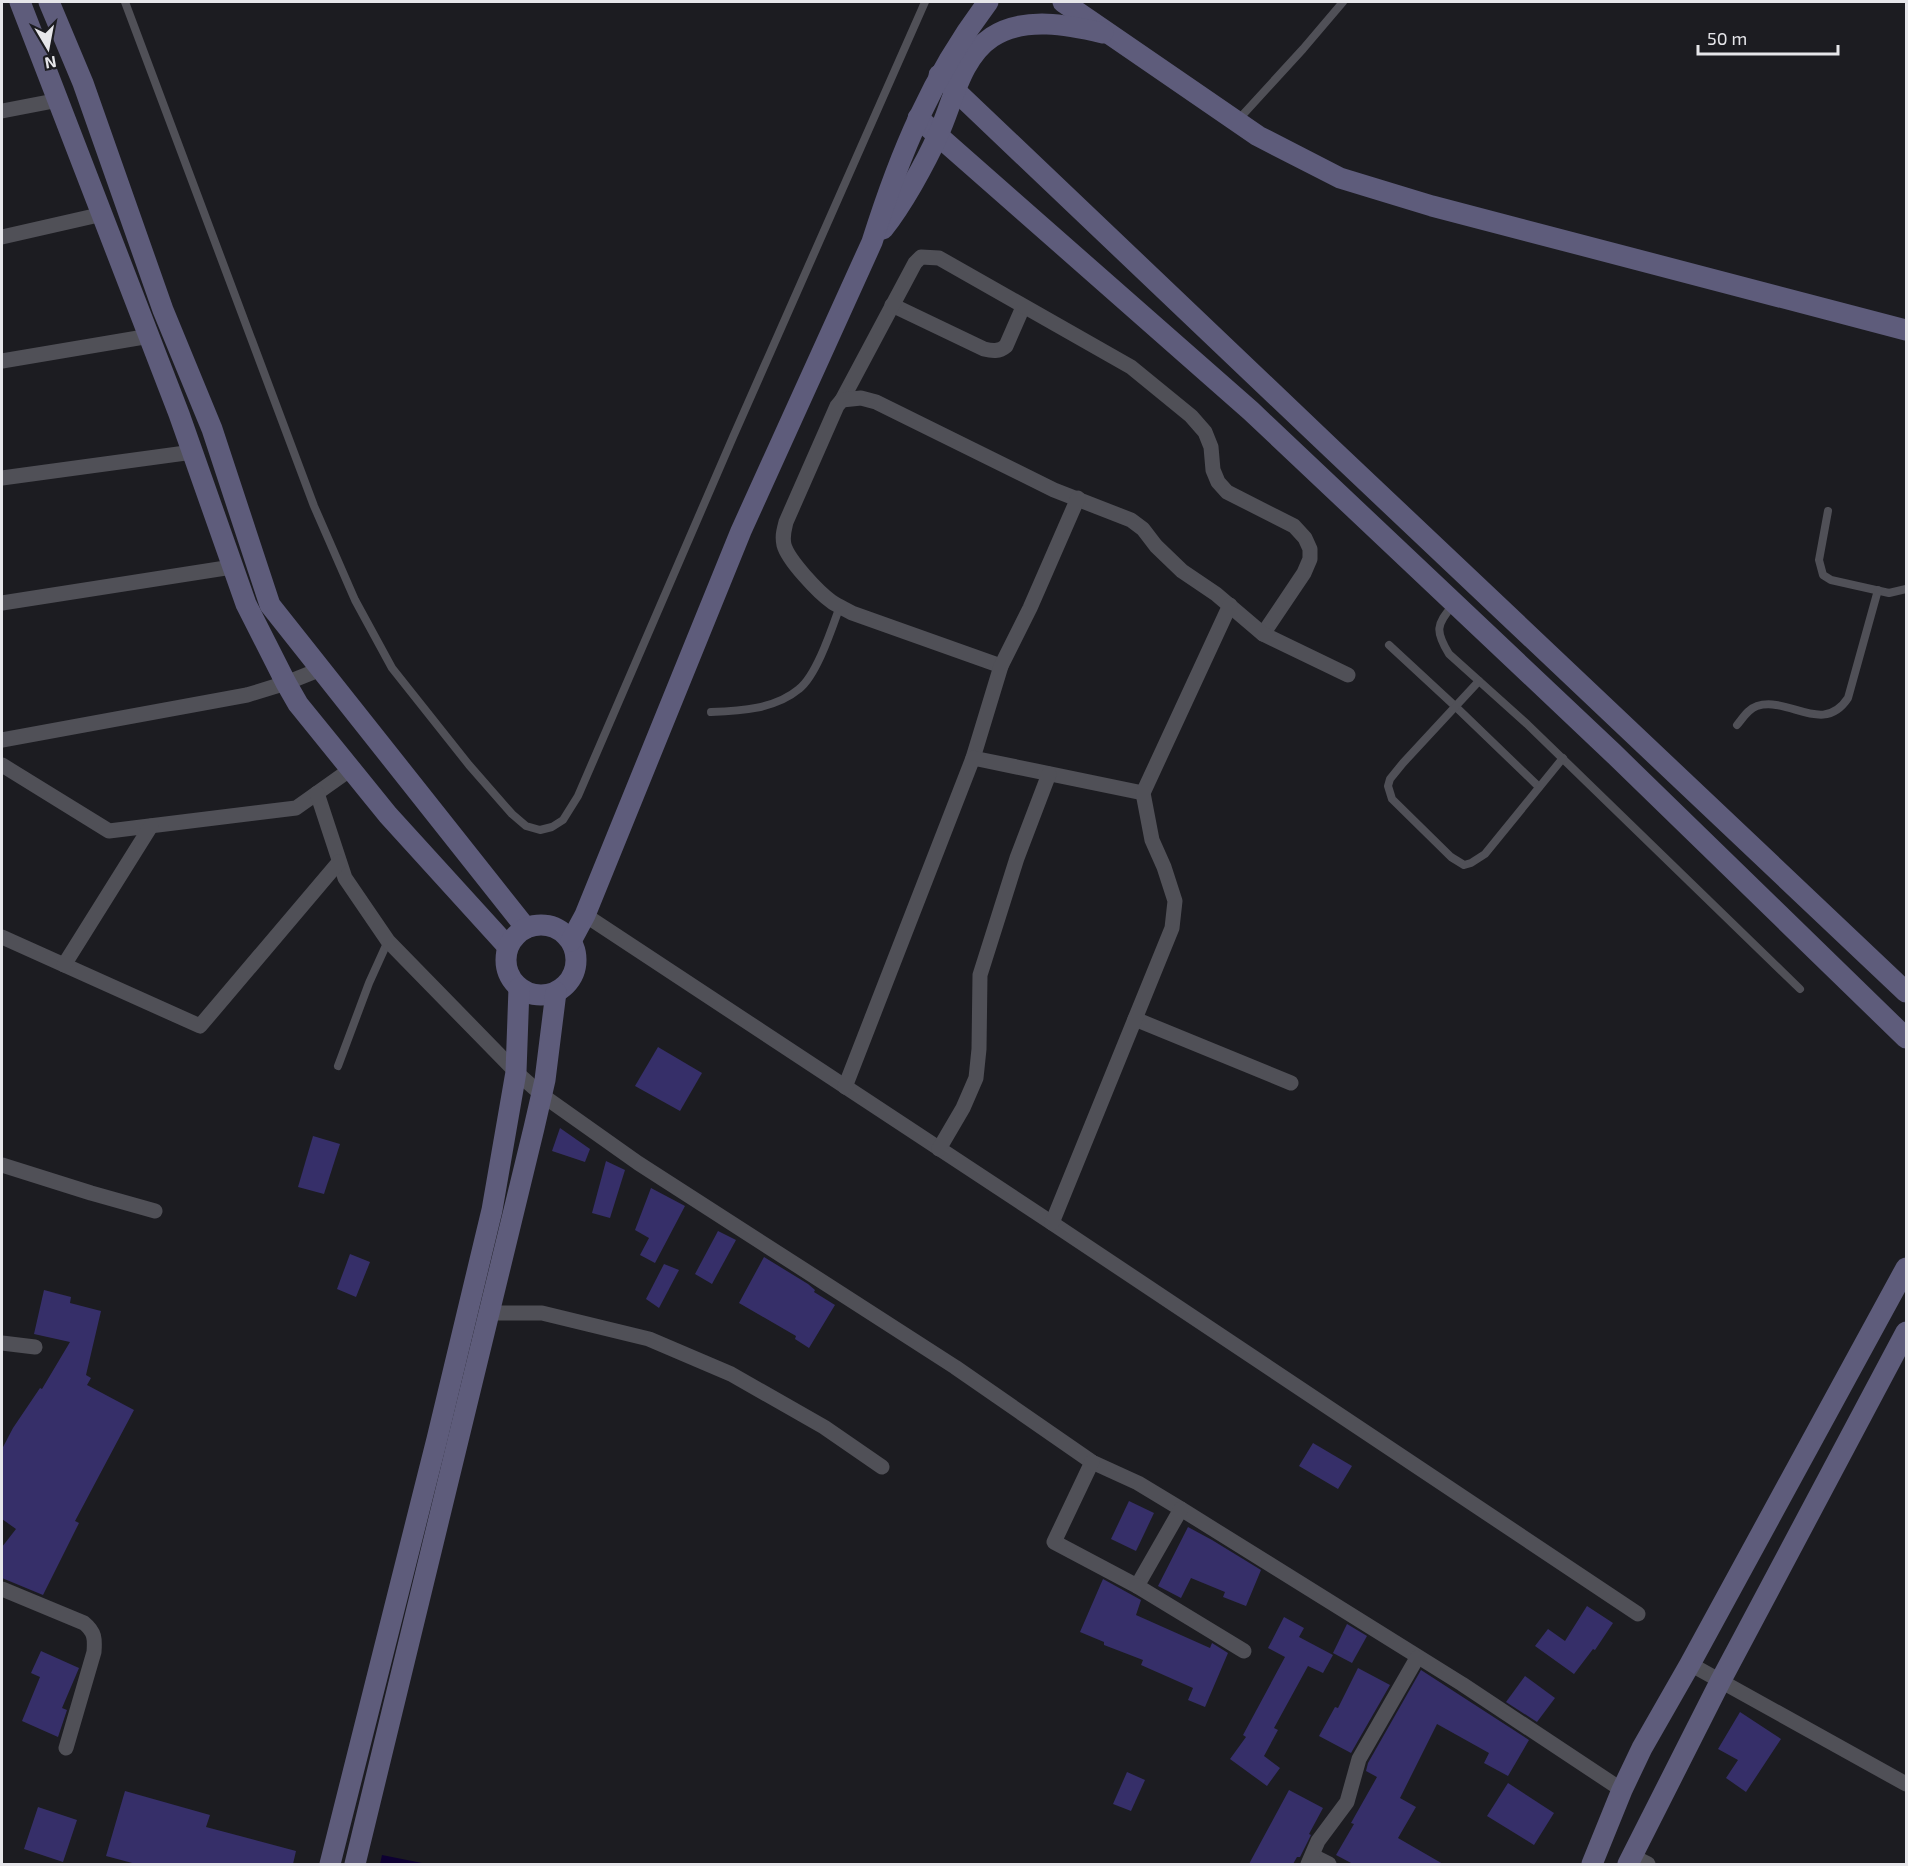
<svg xmlns="http://www.w3.org/2000/svg" width="1908" height="1866" viewBox="0 0 1908 1866" font-family="'Exo 2',sans-serif">
  <rect width="100%" height="100%" fill="#1c1c21"/>
  <polygon fill="#0d0032" points="382,1855 427,1864 380,1864"/>
  <g fill="#362f69">
    <polygon points="658,1047 702,1073 680,1111 635,1086"/>
    <polygon points="560,1128 590,1149 585,1162 552,1151"/>
    <polygon points="313,1136 340,1144 324,1194 298,1187"/>
    <polygon points="606,1161 625,1170 610,1218 592,1213"/>
    <polygon points="651,1188 685,1206 655,1263 640,1255 649,1238 635,1230"/>
    <polygon points="718,1231 736,1240 712,1284 695,1274"/>
    <polygon points="350,1254 370,1262 356,1297 337,1289"/>
    <polygon points="764,1257 808,1284 815,1290 814,1292 835,1305 809,1348 795,1339 796,1336 739,1303"/>
    <polygon points="664,1264 679,1270 659,1308 646,1299"/>
    <polygon points="44,1290 71,1297 70,1303 101,1311 86,1375 91,1378 87,1385 134,1410 75,1521 79,1523 43,1595 2,1578 2,1547 16,1529 2,1519 2,1449 13,1428 40,1388 42,1389 70,1342 34,1334"/>
    <polygon points="1313,1443 1352,1466 1338,1489 1299,1466"/>
    <polygon points="1129,1501 1154,1513 1136,1551 1111,1539"/>
    <polygon points="1188,1527 1212,1540 1261,1570 1246,1606 1223,1597 1225,1592 1191,1578 1181,1598 1158,1586"/>
    <polygon points="1103,1579 1141,1600 1136,1615 1210,1648 1212,1643 1228,1653 1205,1707 1188,1700 1193,1688 1141,1665 1143,1660 1104,1645 1104,1642 1080,1632"/>
    <polygon points="1587,1606 1613,1623 1595,1650 1593,1649 1574,1674 1535,1646 1548,1629 1565,1641"/>
    <polygon points="1284,1617 1304,1628 1299,1637 1333,1655 1323,1673 1308,1666 1274,1728 1278,1730 1264,1756 1280,1768 1267,1786 1230,1759 1246,1737 1243,1735 1285,1657 1268,1648"/>
    <polygon points="1347,1624 1367,1636 1352,1663 1333,1653"/>
    <polygon points="41,1651 79,1668 62,1708 67,1710 58,1737 22,1721 40,1677 31,1673"/>
    <polygon points="1358,1668 1390,1685 1351,1753 1319,1736 1335,1707 1338,1708"/>
    <polygon points="1421,1670 1529,1740 1508,1776 1484,1763 1489,1753 1437,1724 1400,1798 1416,1807 1398,1838 1443,1864 1353,1864 1336,1855 1354,1824 1351,1823 1377,1777 1366,1771 1368,1763"/>
    <polygon points="1525,1676 1555,1698 1537,1722 1506,1702"/>
    <polygon points="1740,1712 1781,1739 1746,1792 1726,1778 1738,1760 1718,1749"/>
    <polygon points="1127,1772 1145,1780 1131,1811 1113,1804"/>
    <polygon points="1508,1783 1554,1813 1534,1845 1487,1816"/>
    <polygon points="1289,1790 1323,1808 1309,1834 1311,1835 1300,1857 1297,1857 1293,1864 1249,1864"/>
    <polygon points="125,1791 210,1815 206,1827 296,1851 293,1864 136,1864 106,1856"/>
    <polygon points="38,1807 77,1820 63,1862 24,1849"/>
  </g>
  <g fill="none" stroke-linecap="round" stroke-linejoin="round">
    <g stroke="#505057" stroke-width="8">
      <polyline points="125,2 314,506 355,600 392,668 469,765 512,814 526,826 540,830 552,827 563,820 578,796 733,437 925,2"/>
      <polyline points="1238,120 1303,49 1343,2"/>
      <polyline points="1828,511 1819,560 1823,575 1831,580 1889,593 1906,589"/>
      <path d="M1453 605C1436 625 1435 631 1449 654L1527 724 1800 989"/>
      <polyline points="1389,645 1456,707 1539,787"/>
      <polyline points="1479,681 1403,763 1390,779 1388,786 1392,799 1451,857 1464,865 1471,863 1485,854 1563,758"/>
      <path d="M711 712C741 711 775 709 799 689 817 675 832 628 840 606"/>
      <path d="M1737 725C1743 718 1748 709 1757 706 1789 696 1823 736 1848 698L1878 590"/>
      <polyline points="338,1066 369,983 388,941"/>
    </g>
    <g stroke="#505057" stroke-width="15">
      <polyline points="2,111 59,100"/>
      <polyline points="2,237 103,214"/>
      <path d="M892 305 984 349C992 351 999 352 1006 346L1023 307"/>
      <polyline points="2,361 150,336"/>
      <polyline points="842,400 915,263 921,257 939,258 1131,367 1191,416 1205,432 1211,447 1213,470 1218,482 1227,492 1294,526 1305,538 1310,549 1310,559 1304,573 1263,634"/>
      <polyline points="2,478 193,452"/>
      <polyline points="2,603 232,567"/>
      <path d="M1001 666 852 613C845 609 838 606 832 602 818 592 788 560 784 545 782 536 784 530 786 522L837 406 842 400 861 398 876 402 1054 490 1131 520 1143 529 1156 546 1182 571 1216 594 1263 634 1348 675"/>
      <polyline points="2,740 247,695 286,683 321,669"/>
      <polyline points="973,758 1001,666 1030,608 1078,498"/>
      <polyline points="2,765 109,831 296,808 351,769"/>
      <polyline points="317,793 345,878 388,941 516,1072 542,1095 638,1163 955,1367 1092,1462 1138,1483 1181,1509 1462,1684 1622,1790"/>
      <polyline points="585,915 1052,1223 1638,1614"/>
      <polyline points="2,937 200,1026 339,862"/>
      <polyline points="64,965 151,826"/>
      <polyline points="1135,1019 1291,1083"/>
      <polyline points="845,1087 973,758 1143,793"/>
      <polyline points="939,1149 963,1108 976,1078 979,1049 980,975 1017,858 1049,774"/>
      <polyline points="2,1165 91,1193 155,1211"/>
      <polyline points="1052,1223 1172,928 1175,901 1164,867 1152,840 1143,793 1230,605"/>
      <polyline points="489,1313 542,1313 649,1339 731,1374 824,1427 882,1467"/>
      <polyline points="2,1343 35,1347"/>
      <polyline points="1092,1462 1054,1542 1137,1586 1181,1509"/>
      <polyline points="1137,1586 1244,1651"/>
      <path d="M2 1589 84 1623C95 1632 95 1639 94 1652L66 1748"/>
      <polyline points="1690,1664 1906,1784"/>
      <polyline points="1313,1856 1329,1864"/>
      <polyline points="1632,1856 1648,1864"/>
      <polyline points="1308,1864 1318,1841 1347,1802 1359,1759 1417,1658"/>
    </g>
    <g stroke="#5e5c7b" stroke-width="21">
      <polyline points="20,2 179,414 246,604 286,683 298,704 388,815 508,947"/>
      <polyline points="49,2 83,83 163,310 212,429 270,605 526,928"/>
      <polyline points="1063,2 1258,136 1340,178 1432,206 1906,330"/>
      <polyline points="939,75 1333,450 1906,992"/>
      <polyline points="918,118 1251,411 1613,753 1906,1038"/>
      <path d="M883 229C902 205 925 164 938 135 953 103 960 58 992 37 1024 16 1069 25 1103 33"/>
      <circle cx="541" cy="960" r="35"/>
      <path d="M571 941 585 915 741 531 872 242C900 153 932 76 988 2"/>
      <polyline points="330,1864 437,1439 492,1210 516,1072 519,988"/>
      <polyline points="355,1864 534,1128 545,1080 556,992"/>
      <polyline points="1592,1864 1622,1790 1642,1748 1690,1664 1906,1268"/>
      <polyline points="1628,1864 1721,1680 1906,1332"/>
    </g>
  </g>
  <rect width="1908" height="1866" fill="none" stroke="#e6e6ea" stroke-width="6"/>
  <g transform="translate(48 48) rotate(170)" stroke="#1c1c21" stroke-width="4.5" paint-order="stroke">
  <path d="M0-4.5L10 22L0 15L-10 22Z" fill="#e6e6ea"/>
  <text y="-9" font-size="16" font-weight="bold" text-anchor="middle" fill="#e6e6ea">N</text>
  </g>
  <path d="M1698 45v9h140v-9" fill="none" stroke="#e6e6ea" stroke-width="3"/>
  <text x="1707" y="45" font-size="18" fill="#e6e6ea" stroke="#1c1c21" stroke-width="4.5" paint-order="stroke">50 m</text>
</svg>
